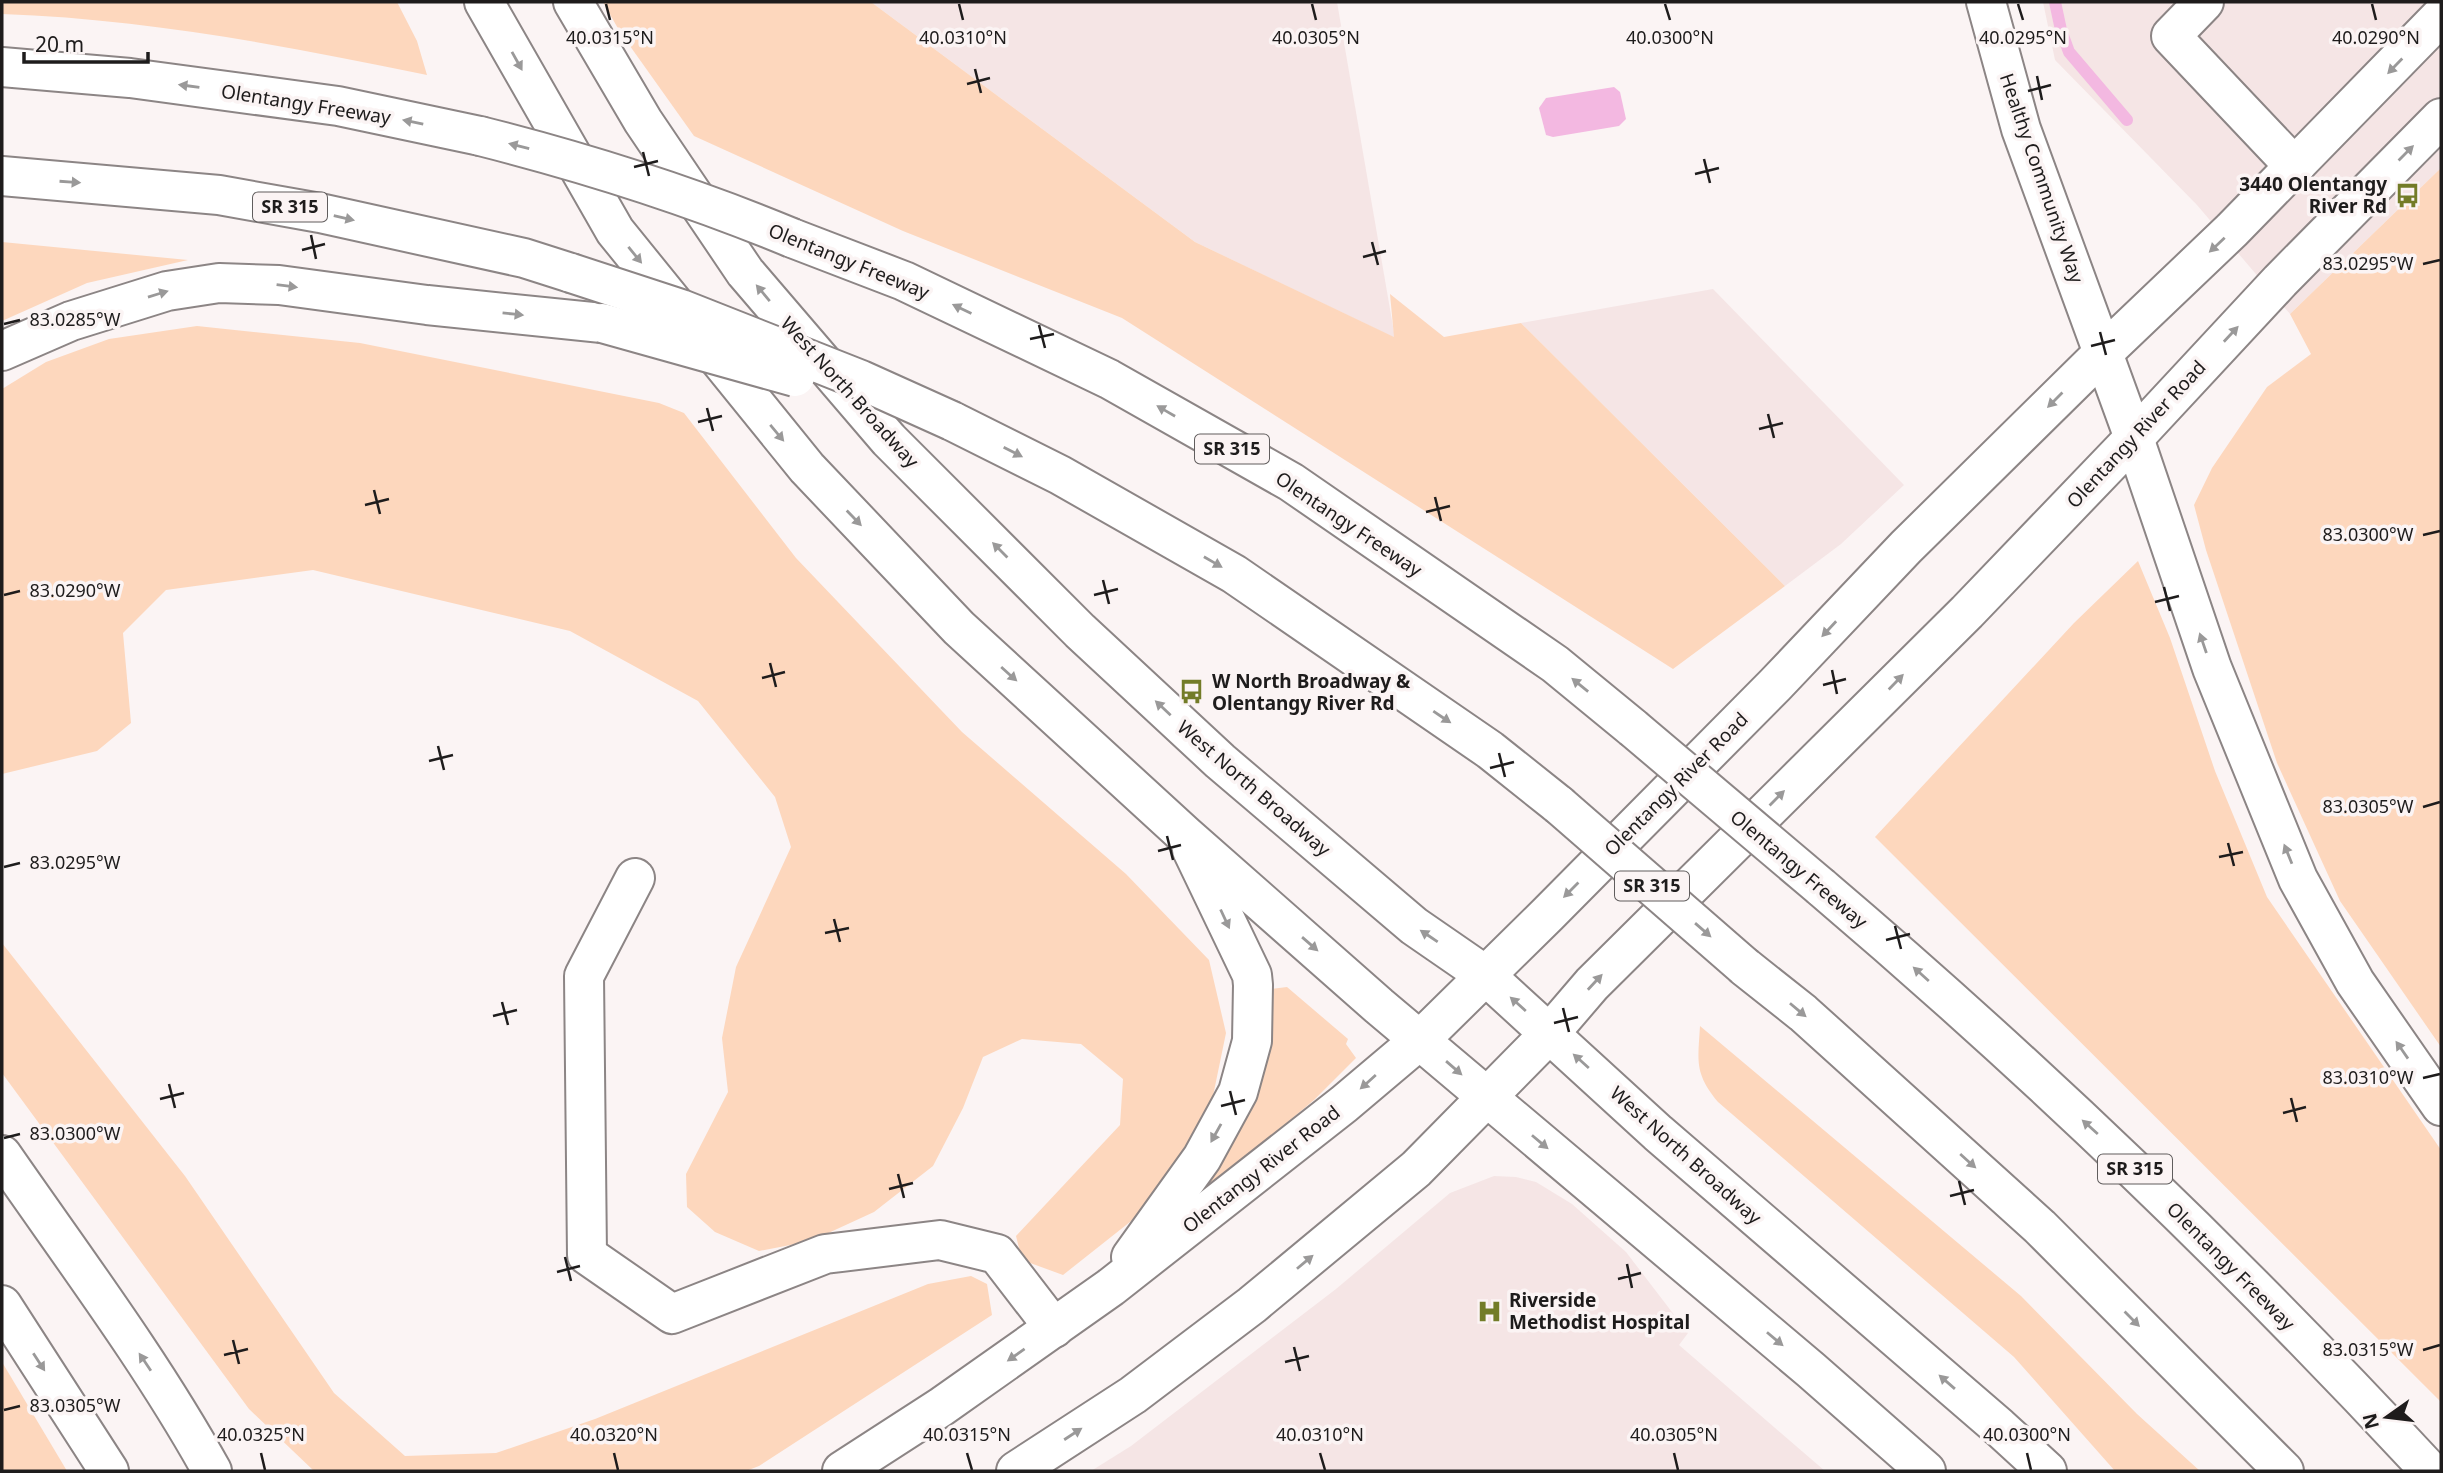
<svg xmlns="http://www.w3.org/2000/svg" width="2443" height="1473" viewBox="0 0 2443 1473" font-family="'Noto Sans',sans-serif">
  <rect width="100%" height="100%" fill="#fbf4f4"/>
  <g fill="#f5e5e5">
    <polygon points="871,2 1337,2 1395,338 1195,242"/>
    <polygon points="2043,2 2441,2 2441,168 2290,314 2197,205 2055,60"/>
    <polygon points="1713,289 1904,485 1841,544 1785,586 1521,323"/>
    <polygon points="1494,1176 1516,1177 1536,1182 1572,1204 1626,1252 1688,1333 1679,1345 1825,1471 1091,1471 1131,1446 1336,1289 1450,1193"/>
  </g>
  <g fill="#fdd7bd">
    <path d="M2 2H397L417 41 427 75C287 46 146 19 2 14Z"/>
    <polygon points="603,2 871,2 1195,242 1394,337 1390,294 1444,337 1521,323 1785,586 1673,669 1122,318 903,231 694,136 620,32"/>
    <polygon points="2441,168 2441,1047 2340,901 2277,763 2206,550 2194,505 2212,468 2267,387 2311,354 2290,314"/>
    <polygon points="2,242 188,260 87,283 2,321"/>
    <polygon points="197,326 360,343 659,403 684,413 796,558 962,732 1126,874 1209,960 1226,1033 1213,1096 1184,1160 1135,1218 1063,1275 1022,1260 1016,1236 1120,1125 1123,1079 1081,1044 1022,1039 983,1057 963,1108 933,1166 874,1212 811,1241 759,1251 715,1232 687,1207 686,1174 728,1092 722,1038 736,967 791,847 775,797 698,701 570,631 313,570 166,590 123,633 131,723 97,751 2,774 2,389 46,362 109,339"/>
    <polygon points="2138,561 2170,638 2215,771 2267,897 2441,1150 2441,1402 1875,837 2074,623"/>
    <polygon points="2,943 185,1176 334,1393 405,1456 496,1453 595,1419 928,1284 971,1276 987,1284 992,1315 759,1466 746,1471 314,1471 249,1409 2,1073"/>
    <polygon points="1287,987 1348,1039 1346,1044 1356,1058 1314,1100 1190,1204 1211,1179 1234,1140 1252,1100 1271,989"/>
    <path d="M1700 1026 2021 1296 2137 1414 2200 1471H2115L2014 1357 1718 1102C1694 1073 1698 1061 1700 1026Z"/>
    <polygon points="2,1362 67,1471 2,1471"/>
  </g>
  <polygon fill="#f3b8e1" points="1614,87 1620,92 1626,119 1619,126 1553,137 1546,135 1539,108 1546,98"/>
  <g fill="none" stroke-linecap="round" stroke-linejoin="round">
    <polyline stroke="#f3b8e1" stroke-width="12" points="2055,2 2061,30 2069,52 2127,120"/>
    <defs>
      <g id="minor">
        <polyline points="1986,2 2021,129 2103,353"/>
        <polyline points="2204,2 2171,36 2295,167"/>
        <polyline points="635,878 584,976 587,1255 672,1314 825,1254 940,1240 997,1254 1054,1328"/>
      </g>
      <g id="major">
        <polyline points="484,2 615,231 807,468 959,628 1185,835 1379,1006 1811,1370 1926,1471"/>
        <polyline points="573,2 643,121 745,272 889,440 1080,631 1220,761 1414,926 1485,975 1658,1133 1999,1427 2047,1471"/>
        <polyline points="2103,353 2134,438"/>
        <polyline points="1131,1257 1202,1158 1238,1092 1252,1041 1253,985 1252,975 1192,850"/>
        <polyline points="842,1471 941,1407 1111,1287 1344,1104 1421,1039 1548,914 1775,685 1906,547 2103,353 2232,230 2441,16"/>
        <polyline points="1016,1471 1133,1395 1252,1305 1416,1169 1550,1033 1592,984 1967,612 2134,438 2280,281 2441,118"/>
      </g>
      <g id="highway">
        <polyline points="2,67 130,78 338,106 480,136"/>
        <polyline points="2,176 219,195 320,213 524,258 571,273"/>
        <polyline points="792,238 904,281 1109,379 1291,482 1555,664 1633,728"/>
        <polyline points="2,351 71,321 167,291 219,283 279,285 427,305 602,323"/>
        <polyline points="952,421 1060,475 1234,574 1490,750 1559,805"/>
        <polyline points="2134,438 2212,668 2298,879 2355,982 2441,1106"/>
        <path d="M1821 887C2035 1069 2239 1265 2430 1471"/>
        <polyline points="1745,967 1803,1013 2040,1227 2284,1471"/>
        <path d="M2 1155C74 1259 151 1361 212 1471"/>
        <polyline points="2,1305 109,1471"/>
      </g>
    </defs>
    <use href="#minor" stroke="#8c8585" stroke-width="42"/>
    <use href="#major" stroke="#8c8585" stroke-width="42"/>
    <use href="#highway" stroke="#8c8585" stroke-width="42"/>
    <use href="#minor" stroke="#fff" stroke-width="38"/>
    <use href="#major" stroke="#fff" stroke-width="38"/>
    <use href="#highway" stroke="#fff" stroke-width="38"/>
    <defs>
      <g id="highway-bridge">
        <path d="M480 136C587 163 691 196 792 238"/>
        <polyline points="571,273 681,309 861,380 952,421"/>
        <polyline points="602,323 795,377"/>
        <polyline points="1633,728 1821,887"/>
        <polyline points="1559,805 1745,967"/>
      </g>
    </defs>
    <use href="#highway-bridge" stroke="#8c8585" stroke-width="42" stroke-linecap="butt"/>
    <use href="#highway-bridge" stroke="#fff" stroke-width="38"/>
  </g>
  <defs><path id="oneway-solid" d="M-6-.8H1V-3.2L6.5 0L1 3.2V.8H-6Z" transform="scale(1.75)"/></defs>
  <g fill="#9a9999">
    <use href="#oneway-solid" transform="translate(517 61) rotate(61)"/>
    <use href="#oneway-solid" transform="translate(2395 66) rotate(134)"/>
    <use href="#oneway-solid" transform="translate(189 86) rotate(-172)"/>
    <use href="#oneway-solid" transform="translate(413 122) rotate(-168)"/>
    <use href="#oneway-solid" transform="translate(519 146) rotate(-166)"/>
    <use href="#oneway-solid" transform="translate(2406 153) rotate(-45)"/>
    <use href="#oneway-solid" transform="translate(70 182) rotate(4)"/>
    <use href="#oneway-solid" transform="translate(344 218) rotate(13)"/>
    <use href="#oneway-solid" transform="translate(2217 245) rotate(137)"/>
    <use href="#oneway-solid" transform="translate(635 255) rotate(51)"/>
    <use href="#oneway-solid" transform="translate(287 286) rotate(7)"/>
    <use href="#oneway-solid" transform="translate(763 293) rotate(-130)"/>
    <use href="#oneway-solid" transform="translate(158 294) rotate(-17)"/>
    <use href="#oneway-solid" transform="translate(962 309) rotate(-154)"/>
    <use href="#oneway-solid" transform="translate(513 314) rotate(6)"/>
    <use href="#oneway-solid" transform="translate(2231 334) rotate(-47)"/>
    <use href="#oneway-solid" transform="translate(2055 400) rotate(135)"/>
    <use href="#oneway-solid" transform="translate(1166 411) rotate(-150)"/>
    <use href="#oneway-solid" transform="translate(777 433) rotate(50)"/>
    <use href="#oneway-solid" transform="translate(1013 452) rotate(27)"/>
    <use href="#oneway-solid" transform="translate(854 518) rotate(46)"/>
    <use href="#oneway-solid" transform="translate(1000 550) rotate(-135)"/>
    <use href="#oneway-solid" transform="translate(1213 562) rotate(30)"/>
    <use href="#oneway-solid" transform="translate(1829 629) rotate(133)"/>
    <use href="#oneway-solid" transform="translate(2203 643) rotate(-109)"/>
    <use href="#oneway-solid" transform="translate(1009 674) rotate(42)"/>
    <use href="#oneway-solid" transform="translate(1896 682) rotate(-46)"/>
    <use href="#oneway-solid" transform="translate(1580 685) rotate(-141)"/>
    <use href="#oneway-solid" transform="translate(1163 708) rotate(-137)"/>
    <use href="#oneway-solid" transform="translate(1442 717) rotate(34)"/>
    <use href="#oneway-solid" transform="translate(1777 798) rotate(-45)"/>
    <use href="#oneway-solid" transform="translate(2288 854) rotate(-112)"/>
    <use href="#oneway-solid" transform="translate(1571 890) rotate(135)"/>
    <use href="#oneway-solid" transform="translate(1225 919) rotate(65)"/>
    <use href="#oneway-solid" transform="translate(1703 930) rotate(41)"/>
    <use href="#oneway-solid" transform="translate(1429 936) rotate(-146)"/>
    <use href="#oneway-solid" transform="translate(1310 944) rotate(41)"/>
    <use href="#oneway-solid" transform="translate(1921 974) rotate(-138)"/>
    <use href="#oneway-solid" transform="translate(1595 982) rotate(-47)"/>
    <use href="#oneway-solid" transform="translate(1518 1004) rotate(-138)"/>
    <use href="#oneway-solid" transform="translate(1798 1010) rotate(40)"/>
    <use href="#oneway-solid" transform="translate(2402 1050) rotate(-125)"/>
    <use href="#oneway-solid" transform="translate(1581 1061) rotate(-138)"/>
    <use href="#oneway-solid" transform="translate(1454 1068) rotate(41)"/>
    <use href="#oneway-solid" transform="translate(1368 1082) rotate(138)"/>
    <use href="#oneway-solid" transform="translate(2090 1127) rotate(-138)"/>
    <use href="#oneway-solid" transform="translate(1216 1133) rotate(119)"/>
    <use href="#oneway-solid" transform="translate(1540 1142) rotate(40)"/>
    <use href="#oneway-solid" transform="translate(1968 1161) rotate(42)"/>
    <use href="#oneway-solid" transform="translate(1305 1262) rotate(-40)"/>
    <use href="#oneway-solid" transform="translate(2132 1319) rotate(45)"/>
    <use href="#oneway-solid" transform="translate(1775 1339) rotate(40)"/>
    <use href="#oneway-solid" transform="translate(1016 1355) rotate(145)"/>
    <use href="#oneway-solid" transform="translate(39 1362) rotate(57)"/>
    <use href="#oneway-solid" transform="translate(145 1362) rotate(-124)"/>
    <use href="#oneway-solid" transform="translate(1947 1382) rotate(-139)"/>
    <use href="#oneway-solid" transform="translate(1073 1434) rotate(-33)"/>
  </g>
  <path fill="none" stroke="#1e1c1c" stroke-width="2.5" d="M606 4 610 20M959 4 963 20M1312 4 1316 20M1665 4 1670 20M2018 4 2023 20M2372 4 2376 20M975 69 981 93M2037 76 2042 100M967 84 990 78M2028 91 2051 85M643 152 649 176M1704 159 1710 183M634 167 658 161M1695 174 1719 168M311 235 316 259M1372 242 1378 265M302 250 325 244M1363 257 1386 251M2423 264 2440 260M4 324 20 320M1039 325 1045 348M2100 332 2106 355M1030 339 1054 334M2091 346 2115 340M707 408 713 431M1768 414 1774 438M698 422 722 416M1759 429 1783 423M374 490 380 514M1435 497 1441 521M365 505 389 499M1426 512 1450 506M2423 535 2440 531M1103 580 1109 604M2164 587 2170 611M4 595 20 591M1094 595 1118 589M2155 602 2179 596M770 663 776 687M1832 670 1837 694M762 678 785 672M1823 685 1846 679M438 746 444 770M1499 753 1505 777M429 761 453 755M1490 768 1514 762M2423 807 2440 802M1167 836 1173 860M2228 843 2234 866M1158 851 1181 845M2219 857 2243 852M4 867 20 863M834 919 840 942M1895 926 1901 949M825 933 849 928M1886 940 1910 934M502 1002 508 1025M1563 1008 1569 1032M493 1016 517 1010M1554 1023 1578 1017M2423 1078 2440 1074M169 1084 175 1108M1230 1091 1236 1115M2291 1098 2297 1122M160 1099 184 1093M1221 1106 1245 1100M2283 1113 2306 1107M4 1138 20 1134M898 1174 904 1198M1959 1181 1965 1205M889 1189 913 1183M1950 1196 1974 1190M565 1257 571 1281M1627 1264 1632 1288M557 1272 580 1266M1618 1279 1641 1273M233 1340 239 1364M1294 1347 1300 1371M2423 1350 2440 1345M224 1355 248 1349M1285 1362 1309 1356M4 1410 20 1406M261 1453 265 1470M614 1453 618 1470M967 1453 972 1470M1320 1453 1325 1470M1674 1453 1678 1470M2027 1453 2031 1470"/>
  <defs>
    <symbol id="bus-bare" viewBox="-9 -9 18 18"><path d="M-5-6H5V4H4V6H2V4H-2V6H-4V4H-5ZM-3.5-4V0h7V-4ZM-3.5 1.2v1.5H-2V1.2ZM2 1.2v1.5H3.5V1.2Z" fill="#737c28" stroke="#fbf4f4" stroke-width="2.5" paint-order="stroke"/></symbol>
    <symbol id="hospital-bare" viewBox="-9 -9 18 18"><path d="M-5-5h3v3.5h4V-5h3V5h-3V1.5h-4V5h-3Z" fill="#737c28" stroke="#fbf4f4" stroke-width="2.5" paint-order="stroke"/></symbol>
  </defs>
  <g fill-rule="evenodd">
    <use href="#bus-bare" x="2390" y="178" width="35" height="35"/>
    <use href="#bus-bare" x="1174" y="674" width="35" height="35"/>
    <use href="#hospital-bare" x="1472" y="1294" width="35" height="35"/>
  </g>
  <g text-anchor="middle" stroke-width="7" stroke-linejoin="round" paint-order="stroke">
    <g fill="#fbf4f4" stroke="#605d5d" stroke-width="2">
      <rect x="253" y="192.5" width="74" height="29" rx="5"/>
      <rect x="1195" y="434.5" width="74" height="29" rx="5"/>
      <rect x="1615" y="871.5" width="74" height="29" rx="5"/>
      <rect x="2098" y="1154.5" width="74" height="29" rx="5"/>
    </g>
    <g font-size="18" font-weight="bold" fill="#1e1c1c">
      <text x="290" y="213">SR 315</text>
      <text x="1232" y="455">SR 315</text>
      <text x="1652" y="892">SR 315</text>
      <text x="2135" y="1175">SR 315</text>
    </g>
    <g font-size="19" fill="#1e1c1c" stroke="#fbf4f4">
      <text transform="translate(306 104) rotate(9)" y="7">Olentangy Freeway</text>
      <text transform="translate(2042 178) rotate(71)" y="7">Healthy Community Way</text>
      <text transform="translate(849 261) rotate(22)" y="7">Olentangy Freeway</text>
      <text transform="translate(850 392) rotate(48)" y="7">West North Broadway</text>
      <text transform="translate(2136 434) rotate(-47)" y="7">Olentangy River Road</text>
      <text transform="translate(1349 524) rotate(34)" y="7">Olentangy Freeway</text>
      <text transform="translate(1676 784) rotate(-45)" y="7">Olentangy River Road</text>
      <text transform="translate(1254 788) rotate(41)" y="7">West North Broadway</text>
      <text transform="translate(1799 869) rotate(40)" y="7">Olentangy Freeway</text>
      <text transform="translate(1686 1155) rotate(42)" y="7">West North Broadway</text>
      <text transform="translate(1261 1169) rotate(-38)" y="7">Olentangy River Road</text>
      <text transform="translate(2231 1266) rotate(45)" y="7">Olentangy Freeway</text>
    </g>
    <g font-size="19" font-weight="bold" fill="#1e1c1c" stroke="#fbf4f4" text-anchor="start">
      <text x="2387" y="191" text-anchor="end">3440 Olentangy<tspan x="2387" dy="22">River Rd</tspan></text>
      <text x="1212" y="688">W North Broadway &amp;<tspan x="1212" dy="22">Olentangy River Rd</tspan></text>
      <text x="1509" y="1307">Riverside<tspan x="1509" dy="22">Methodist Hospital</tspan></text>
    </g>
  </g>
  <g font-size="18" text-anchor="middle" fill="#1e1c1c" stroke="#fbf4f4" stroke-width="7" stroke-linejoin="round" paint-order="stroke">
    <text x="610" y="44">40.0315°N</text>
    <text x="963" y="44">40.0310°N</text>
    <text x="1316" y="44">40.0305°N</text>
    <text x="1670" y="44">40.0300°N</text>
    <text x="2376" y="44">40.0290°N</text>
    <text x="2023" y="44">40.0295°N</text>
    <text x="2368" y="270">83.0295°W</text>
    <text x="75" y="326">83.0285°W</text>
    <text x="2368" y="541">83.0300°W</text>
    <text x="75" y="597">83.0290°W</text>
    <text x="2368" y="813">83.0305°W</text>
    <text x="75" y="869">83.0295°W</text>
    <text x="2368" y="1084">83.0310°W</text>
    <text x="75" y="1140">83.0300°W</text>
    <text x="2368" y="1356">83.0315°W</text>
    <text x="75" y="1412">83.0305°W</text>
    <text x="261" y="1441">40.0325°N</text>
    <text x="614" y="1441">40.0320°N</text>
    <text x="967" y="1441">40.0315°N</text>
    <text x="1320" y="1441">40.0310°N</text>
    <text x="1674" y="1441">40.0305°N</text>
    <text x="2027" y="1441">40.0300°N</text>
  </g>
  <rect width="2443" height="1473" fill="none" stroke="#1e1c1c" stroke-width="7"/>
  <g transform="translate(2387 1417) rotate(256)" stroke="#fbf4f4" stroke-width="5" paint-order="stroke">
  <path d="M0-5L12 26L0 18L-12 26Z" fill="#1e1c1c"/>
  <text y="-10" font-size="19" font-weight="bold" text-anchor="middle" fill="#1e1c1c">N</text>
  </g>
  <path d="M24 52v10h124v-10" fill="none" stroke="#1e1c1c" stroke-width="3.5"/>
  <text x="35" y="52" font-size="21" fill="#1e1c1c" stroke="#fbf4f4" stroke-width="5" paint-order="stroke">20 m</text>
</svg>
